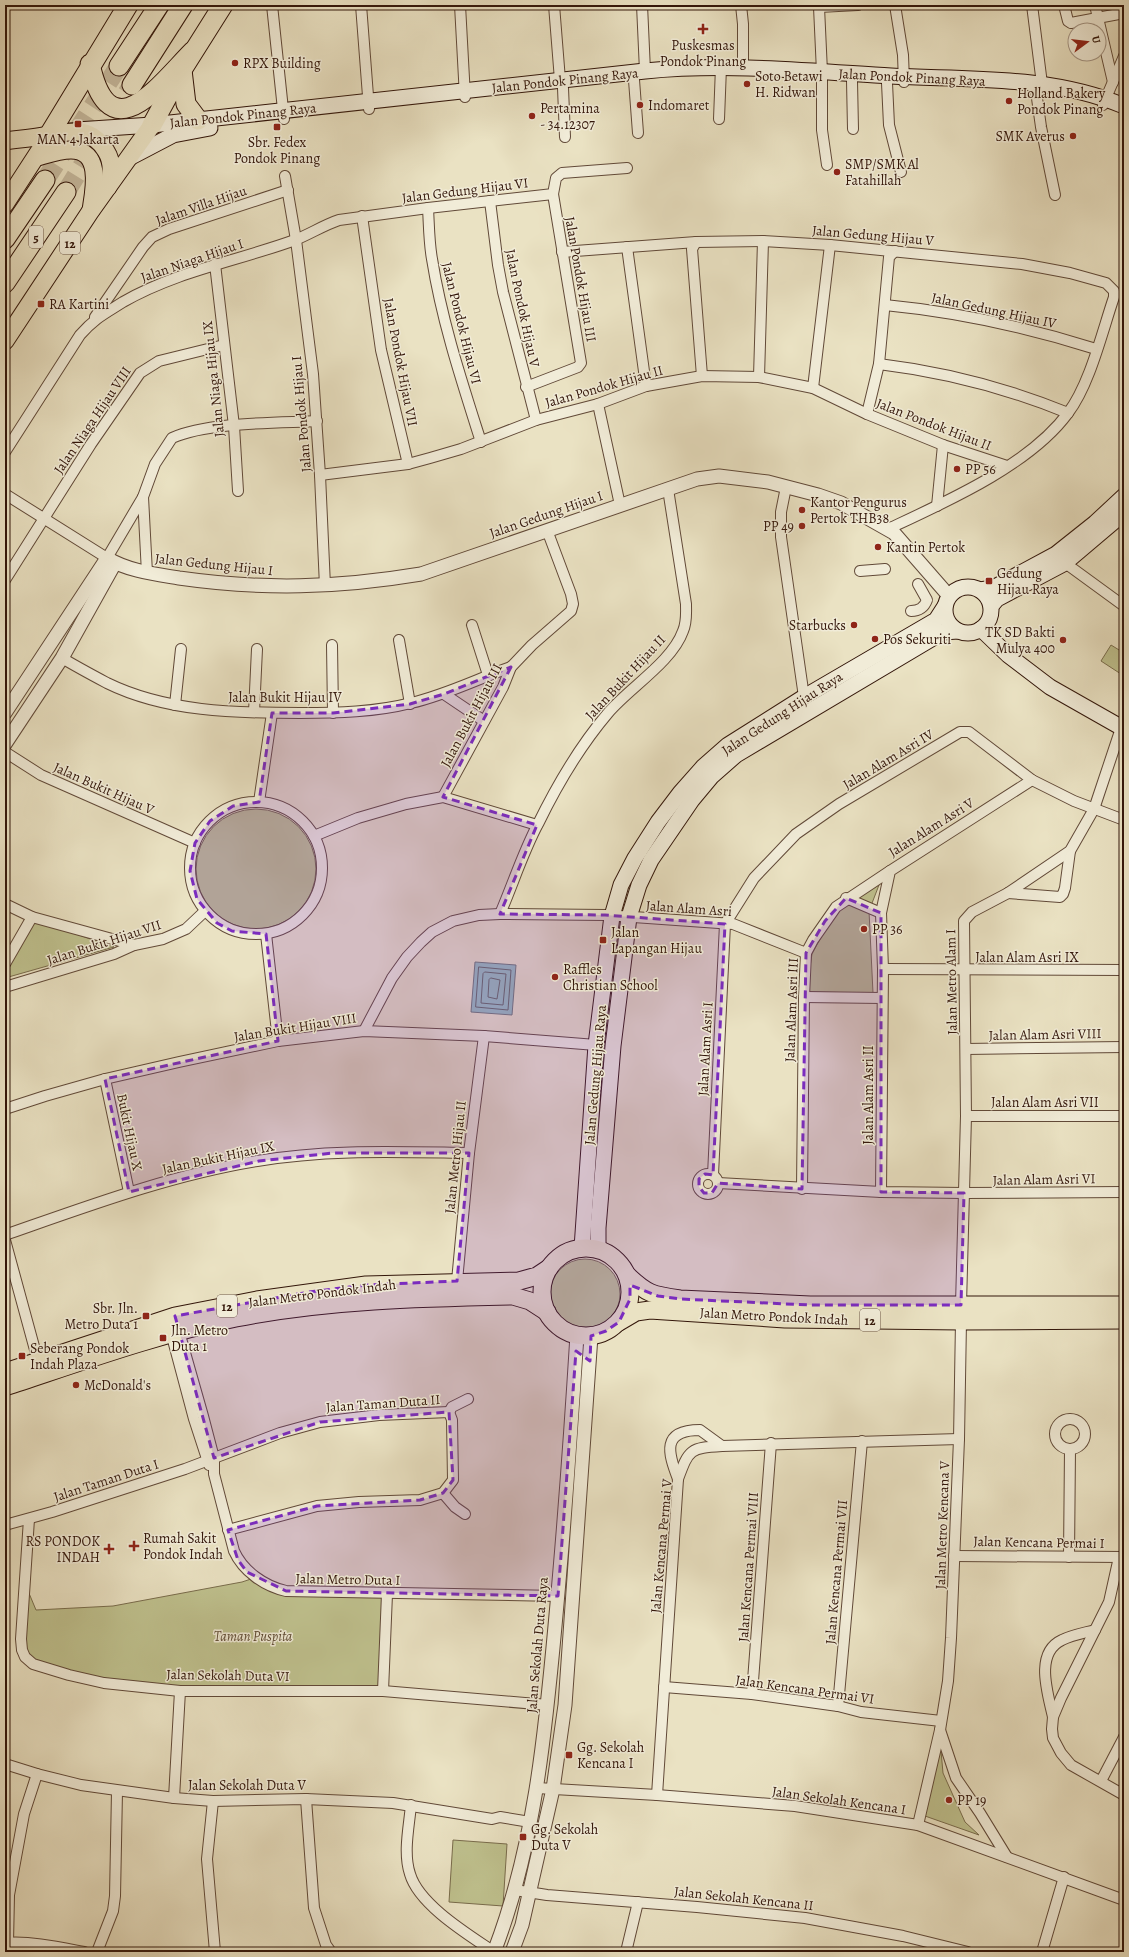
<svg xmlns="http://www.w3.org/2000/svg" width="1129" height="1957" viewBox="0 0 1129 1957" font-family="Alegreya,serif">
  <rect width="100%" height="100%" fill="#eae2c3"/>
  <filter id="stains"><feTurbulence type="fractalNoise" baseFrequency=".005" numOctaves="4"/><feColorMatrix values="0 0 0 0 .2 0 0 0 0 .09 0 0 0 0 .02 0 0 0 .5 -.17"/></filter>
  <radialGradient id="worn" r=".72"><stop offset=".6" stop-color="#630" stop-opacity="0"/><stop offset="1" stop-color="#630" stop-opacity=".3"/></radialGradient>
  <g fill="#bfc18e" stroke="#796c4c">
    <polygon points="1111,645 1124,653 1124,676 1101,661"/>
    <circle cx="256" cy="869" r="60"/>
    <polygon points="879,885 869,911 873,993 806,992 812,954 826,928 841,907"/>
    <polygon points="35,920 114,947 5,978 5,970"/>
    <circle cx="585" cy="1294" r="35"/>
    <polygon points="257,1577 282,1589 389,1592 384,1692 183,1691 104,1682 33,1663 22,1639 26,1586 36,1610 113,1606 242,1582"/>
    <polygon points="940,1740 943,1773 965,1822 979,1835 925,1816"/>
    <polygon points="453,1840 507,1844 503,1906 449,1902"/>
  </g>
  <polygon fill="#99bdba" stroke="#707a74" points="475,962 516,965 512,1015 471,1012"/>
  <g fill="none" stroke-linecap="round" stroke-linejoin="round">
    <g stroke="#666a62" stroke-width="1">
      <polygon points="479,967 511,970 508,1010 476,1007"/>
      <polygon points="485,972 506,974 503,1005 481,1003 483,974"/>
      <polygon points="491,978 500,980 497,999 488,997 489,980"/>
    </g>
    <g stroke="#c5b99e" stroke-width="19" stroke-dasharray="19 10" stroke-linecap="butt">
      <polyline points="45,180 119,66"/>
      <polyline points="66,192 132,85"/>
    </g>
    <defs>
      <g id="minor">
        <polyline points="272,5 284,119"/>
        <polyline points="361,5 369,109"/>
        <polyline points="460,5 465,97"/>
        <polyline points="554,5 560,80"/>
        <polyline points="642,5 645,71"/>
        <polyline points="741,5 743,24 743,68"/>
        <polyline points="895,5 903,55 904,82"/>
        <polyline points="1032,5 1042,84"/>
        <polyline points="1064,5 1068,21 1071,23 1124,13"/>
        <polyline points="1095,5 1113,82"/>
        <polyline points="822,72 819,7 858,5"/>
        <polyline points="822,79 822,130 827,165"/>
        <polyline points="634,80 638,133"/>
        <polyline points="852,81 853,129"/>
        <polyline points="887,83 889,125 901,172"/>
        <polyline points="563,88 565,137"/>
        <polyline points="1036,91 1041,127 1055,195"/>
        <polyline points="1103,105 1124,56"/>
        <polyline points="719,119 721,67"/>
        <polyline points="285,176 296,240 313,374 320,475 325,586"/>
        <polyline points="490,201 498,265 503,292 536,420"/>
        <path d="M428 208C429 225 429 243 432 259 442 322 462 382 481 442"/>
        <polyline points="362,216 381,350 408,464"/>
        <polyline points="696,242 692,249 702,376"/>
        <polyline points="627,247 646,386"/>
        <path d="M562 252 696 242 763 241 830 245 1022 264 1070 273 1106 283 1114 291V297C1102 332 1090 384 1068 413 1030 465 946 502 888 529"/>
        <polyline points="215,264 234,426 238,491"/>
        <path d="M885 305C957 312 1027 327 1096 349"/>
        <polyline points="95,317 143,247 152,237 169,229 288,190"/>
        <path d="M879 364C945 372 1007 388 1068 413"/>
        <polyline points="759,377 763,241"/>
        <polyline points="526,387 578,367 581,363 553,194"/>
        <polyline points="813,388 830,245"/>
        <polyline points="598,404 620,505"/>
        <polyline points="867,414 879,364 889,257 895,251"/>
        <path d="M5 452 80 335C95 318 104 314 123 302 177 271 237 261 295 240 310 234 324 225 339 220L428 208 553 194 556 178 562 173 627 168"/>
        <polyline points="320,475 408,464 430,458 461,449 536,420 598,404 646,386 702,376 759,377 813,388 867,414 943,445 1007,466"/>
        <polyline points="786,487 781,512 781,537 804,697"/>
        <path d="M5 494 107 558 143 497 155 464 172 438C207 422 276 423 317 421"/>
        <polyline points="143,497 147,573"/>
        <polyline points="937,506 943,445"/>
        <polyline points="1061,560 1124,606"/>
        <polyline points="860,571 885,569"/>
        <polyline points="5,580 91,444 140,373 159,361 224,345"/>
        <path d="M911 611C919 611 924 608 927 600L918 584"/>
        <polyline points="472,625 488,675"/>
        <polyline points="399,640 410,704"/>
        <polyline points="332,645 333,713"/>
        <path d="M62 658C77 667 92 675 107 683 166 712 235 713 300 713 337 713 376 712 411 703 446 695 477 679 511 667"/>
        <polyline points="444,694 484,721"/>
        <polyline points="175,705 181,649"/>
        <polyline points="254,712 257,649"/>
        <polyline points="5,752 41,775 195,843"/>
        <polyline points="443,797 503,687 511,667 532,645 571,611 573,604 571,594 547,530"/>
        <circle cx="256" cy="868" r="66"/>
        <polyline points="259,802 272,713"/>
        <polyline points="314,836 358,818 406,804 443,797 537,825"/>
        <polyline points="1008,893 1060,897 1063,894 1065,888 1070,851"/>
        <polyline points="846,898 881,913"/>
        <polyline points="5,904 32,917 134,945"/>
        <path d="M500 914C513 884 523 852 538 824 557 785 580 746 608 713 629 688 672 662 683 631 687 622 686 614 686 604L668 489"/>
        <polyline points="266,934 278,1041"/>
        <polyline points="5,964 32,917"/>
        <polyline points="883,969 1124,970"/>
        <polyline points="5,987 114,954 134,945 163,939 186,929 205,911"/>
        <polyline points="804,997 882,998"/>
        <polyline points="364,1031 392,978 407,957 421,942 432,932 453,921 479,915 500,914 605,915 733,924 806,953"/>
        <polyline points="966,1049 1124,1047"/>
        <polyline points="105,1079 129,1192"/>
        <polyline points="5,1109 45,1096 105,1079 179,1062 278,1041 364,1031 484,1036 596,1045"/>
        <polyline points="966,1116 1124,1116"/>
        <circle cx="708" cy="1184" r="10"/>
        <polyline points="713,1175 725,924 754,878 796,834 839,804 960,732 969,732 1032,780 1074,801 1124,820"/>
        <polyline points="718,1183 881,1192 964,1193 1124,1192"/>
        <polyline points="802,1189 804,997 806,953 813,940 836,907 890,871"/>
        <polyline points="881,1192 883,969 881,913 890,871 1032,780"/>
        <path d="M5 1235C88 1206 171 1175 257 1161 327 1149 398 1152 469 1153"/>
        <polyline points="5,1240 38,1361"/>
        <polyline points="457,1281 469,1153 484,1036"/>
        <polyline points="961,1305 966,1116 964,921 972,912 1008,893 1070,851 1094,809 1123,722"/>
        <path d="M178 1328 203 1416 214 1458V1474L234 1551C243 1571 264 1586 286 1591L558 1596"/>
        <polyline points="170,1329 194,1419 209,1465"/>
        <polyline points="449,1412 452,1407 468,1399"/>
        <circle cx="1070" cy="1434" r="15"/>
        <path d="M678 1479C668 1453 661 1430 700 1430L722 1446"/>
        <polyline points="443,1493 455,1507 465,1514"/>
        <polyline points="29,1519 21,1639 22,1650 25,1657 33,1664 69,1675 104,1683 180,1691 383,1691 548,1705"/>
        <polyline points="5,1525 52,1512 185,1469 280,1433 320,1422 379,1415 449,1412 452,1420 453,1480 443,1493 420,1500 359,1502 317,1506 228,1530"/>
        <polyline points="954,1556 1124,1557"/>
        <polyline points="1069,1557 1070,1449"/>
        <polyline points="1119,1557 1109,1602 1061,1698 1053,1717 1052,1729 1053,1738 1061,1753 1071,1765 1124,1795"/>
        <polyline points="664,1687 752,1694 838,1706 861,1712 941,1721"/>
        <polyline points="383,1691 387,1594"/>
        <polyline points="752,1694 771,1443"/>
        <polyline points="838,1706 862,1441"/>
        <path d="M1053 1717C1048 1694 1034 1653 1062 1640 1072 1635 1084 1633 1095 1630"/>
        <polyline points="940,1730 956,1778 980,1813 1007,1857"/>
        <polyline points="5,1764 37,1774 81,1785 174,1798 213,1801 306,1799 393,1803 492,1819 500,1817 530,1822"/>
        <polyline points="1101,1781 1124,1737"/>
        <polyline points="537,1788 657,1795 795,1806 918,1825 1124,1900"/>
        <path d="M657 1795 678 1479C689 1449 690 1448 722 1446L959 1439"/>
        <polyline points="174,1798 180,1691"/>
        <polyline points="306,1799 314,1908 326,1945 331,1952"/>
        <polyline points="213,1801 207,1859 215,1952"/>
        <path d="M411 1805C409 1827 403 1853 410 1874 419 1905 469 1935 494 1952"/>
        <polyline points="918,1825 940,1730 948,1681 951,1638 959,1439 961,1321"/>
        <polyline points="515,1890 547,1895 697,1907 805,1918 903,1936 968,1952"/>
        <path d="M5 1943C31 1941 58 1947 84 1952"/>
        <polyline points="8,1943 9,1895 24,1814 37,1774"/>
        <polyline points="97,1952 113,1911 115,1896 117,1791"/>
        <polyline points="626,1952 638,1902"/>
        <polyline points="1042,1952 1064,1877"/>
      </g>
      <g id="tertiary">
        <path d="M5 713 107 558C128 571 155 574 179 578 263 590 337 588 421 574L697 479 719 476 768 482 818 495 841 503 894 533 949 596"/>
        <polyline points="5,744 62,658 115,563"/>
        <path d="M494 1952C534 1848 545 1736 555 1626 564 1529 571 1432 577 1335"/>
        <polyline points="512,1952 522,1925 553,1789 565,1705 591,1336"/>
      </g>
      <g id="secondary">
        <path d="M77 130 152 125 645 71C727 63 809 71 891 76 969 80 1051 75 1124 106"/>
        <polyline points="131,157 173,135 210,128"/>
        <circle cx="968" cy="610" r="23"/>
        <polyline points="980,590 993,588 1056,554 1095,523 1124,496"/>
        <polyline points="991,606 997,599 1065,563 1124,513"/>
        <polyline points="981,629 1008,655 1050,687 1124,729"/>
        <polyline points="582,1248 596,1045 612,916 621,885 635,858 658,822 680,793 703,767 728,745 804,697 936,620 945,606"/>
        <polyline points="598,1249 598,1228 613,1046 629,917 639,885 651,860 692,800 712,776 736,755 943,632 958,631"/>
      </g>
      <g id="trunk">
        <path d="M5 141C19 139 34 138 48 135 72 131 91 126 106 151 113 162 112 175 108 187"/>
        <path d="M37 157C48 154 60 150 71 150 103 150 94 191 91 210"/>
        <polyline points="5,204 42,147"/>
        <polyline points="5,341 90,212 152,125"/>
        <circle cx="586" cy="1292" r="44"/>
        <path d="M627 1275C647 1294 652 1295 680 1299L810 1305H1124"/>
        <polyline points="619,1322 636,1312 650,1310 785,1319 961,1321 1124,1320"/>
        <polyline points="5,1372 175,1316 257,1300 366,1285 519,1281 537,1276 549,1268"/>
        <path d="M5 1387C81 1362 158 1334 236 1318 327 1300 421 1298 513 1296L530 1301 547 1312"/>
      </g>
      <g id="motorway">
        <path d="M90 64C110 155 160 84 193 51"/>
        <polyline points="119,66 159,5"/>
        <polyline points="182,70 186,104 198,120"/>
        <polyline points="132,85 183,5"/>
        <polyline points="152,125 182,70 223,5"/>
        <polyline points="49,135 128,5"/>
        <polyline points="5,239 45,180"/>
        <polyline points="5,283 66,192"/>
      </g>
    </defs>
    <use href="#minor" stroke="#614938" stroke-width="12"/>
    <use href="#tertiary" stroke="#614938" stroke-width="15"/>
    <use href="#secondary" stroke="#33160a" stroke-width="17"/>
    <use href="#trunk" stroke="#33160a" stroke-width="19"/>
    <use href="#motorway" stroke="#33160a" stroke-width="21"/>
    <use href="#minor" stroke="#f1ecd8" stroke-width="10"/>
    <use href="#tertiary" stroke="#f1ecd8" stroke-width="13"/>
    <use href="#secondary" stroke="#f1ecd8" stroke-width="15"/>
    <use href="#trunk" stroke="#eae2c3" stroke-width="17"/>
    <use href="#motorway" stroke="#eae2c3" stroke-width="19"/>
  </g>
  <path fill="#7b2cbf" fill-opacity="0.2" stroke="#7b2cbf" stroke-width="3" stroke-dasharray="8 5" stroke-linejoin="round" d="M511 667 443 797 537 825 500 914 605 915 725 924 713 1175 705 1174 699 1179V1187L704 1193H712L718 1183 802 1189 806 953 825 921 846 898 881 913V1192L964 1193 961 1305H810L680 1299 658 1296 630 1285V1299L619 1322 606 1331 591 1336 590 1361 576 1351 558 1596 286 1591 247 1572 238 1560 228 1530 317 1506 420 1500 443 1493 453 1480 449 1412 320 1422 214 1458 175 1316 309 1292 366 1285 457 1281 469 1153H333L259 1161 129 1192 105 1079 278 1041 266 934 232 931 217 923 197 899 190 871 195 843 210 821 233 806 259 802 272 713H333L410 704 444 694Z"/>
  <g fill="#8f2418" stroke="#f1ecd8" stroke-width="1.5">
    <path d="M701 23h4v4h4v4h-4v4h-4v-4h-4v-4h4z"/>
    <circle cx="235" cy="63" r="4"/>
    <circle cx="747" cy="84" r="4"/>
    <circle cx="1009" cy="101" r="4"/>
    <circle cx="640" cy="105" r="4"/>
    <circle cx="532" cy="116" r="4"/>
    <rect x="74" y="120" width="8" height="8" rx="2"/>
    <rect x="273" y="123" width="8" height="8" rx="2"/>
    <circle cx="1073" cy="136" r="4"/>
    <circle cx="837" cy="172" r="4"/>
    <rect x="37" y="300" width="8" height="8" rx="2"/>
    <circle cx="957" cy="469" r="4"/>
    <circle cx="802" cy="510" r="4"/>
    <circle cx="802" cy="526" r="4"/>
    <circle cx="878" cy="547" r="4"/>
    <rect x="985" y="577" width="8" height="8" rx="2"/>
    <circle cx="854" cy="625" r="4"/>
    <circle cx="875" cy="639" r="4"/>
    <circle cx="1063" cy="640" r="4"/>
    <circle cx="864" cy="929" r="4"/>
    <rect x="599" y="936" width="8" height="8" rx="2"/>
    <circle cx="555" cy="977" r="4"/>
    <rect x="142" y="1312" width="8" height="8" rx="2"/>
    <rect x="159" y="1334" width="8" height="8" rx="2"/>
    <rect x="18" y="1352" width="8" height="8" rx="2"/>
    <circle cx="76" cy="1385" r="4"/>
    <path d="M132 1540h4v4h4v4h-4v4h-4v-4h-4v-4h4z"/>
    <path d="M107 1543h4v4h4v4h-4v4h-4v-4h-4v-4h4z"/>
    <rect x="565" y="1751" width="8" height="8" rx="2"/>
    <circle cx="949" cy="1800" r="4"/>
    <rect x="519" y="1833" width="8" height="8" rx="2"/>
  </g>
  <g text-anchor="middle" stroke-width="3" stroke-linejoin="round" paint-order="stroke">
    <g fill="#f1ecd8" stroke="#6c5648" stroke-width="1">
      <rect x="29" y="226" width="14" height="22" rx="3"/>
      <rect x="60" y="232" width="20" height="22" rx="3"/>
      <rect x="217" y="1295" width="20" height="22" rx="3"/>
      <rect x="860" y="1309" width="20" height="22" rx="3"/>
    </g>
    <g font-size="13" font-weight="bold" fill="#33160a">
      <text x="36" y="242">5</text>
      <text x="70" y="248">12</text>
      <text x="227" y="1311">12</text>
      <text x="870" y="1325">12</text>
    </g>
    <g font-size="14" fill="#33160a" stroke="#f1ecd8" text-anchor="start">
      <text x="703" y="50" text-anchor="middle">Puskesmas<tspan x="703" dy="16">Pondok Pinang</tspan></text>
      <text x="243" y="68">RPX Building</text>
      <text x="755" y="81">Soto Betawi<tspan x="755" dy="16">H. Ridwan</tspan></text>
      <text x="1017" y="98">Holland Bakery<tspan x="1017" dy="16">Pondok Pinang</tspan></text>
      <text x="648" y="110">Indomaret</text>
      <text x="540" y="113">Pertamina<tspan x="540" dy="16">- 34.12307</tspan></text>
      <text x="1065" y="141" text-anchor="end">SMK Averus</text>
      <text x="78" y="144" text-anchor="middle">MAN 4 Jakarta</text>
      <text x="277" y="147" text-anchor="middle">Sbr. Fedex<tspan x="277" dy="16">Pondok Pinang</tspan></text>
      <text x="845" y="169">SMP/SMK Al<tspan x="845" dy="16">Fatahillah</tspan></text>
      <text x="49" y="309">RA Kartini</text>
      <text x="965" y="474">PP 56</text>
      <text x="810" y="507">Kantor Pengurus<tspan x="810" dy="16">Pertok THB38</tspan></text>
      <text x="794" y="531" text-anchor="end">PP 49</text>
      <text x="886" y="552">Kantin Pertok</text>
      <text x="997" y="578">Gedung<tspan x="997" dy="16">Hijau Raya</tspan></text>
      <text x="846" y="630" text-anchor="end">Starbucks</text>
      <text x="1055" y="637" text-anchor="end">TK SD Bakti<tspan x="1055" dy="16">Mulya 400</tspan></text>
      <text x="883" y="644">Pos Sekuriti</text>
      <text x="872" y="934">PP 36</text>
      <text x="611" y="937">Jalan<tspan x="611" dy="16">Lapangan Hijau</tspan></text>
      <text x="563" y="974">Raffles<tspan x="563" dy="16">Christian School</tspan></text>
      <text x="138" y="1313" text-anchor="end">Sbr. Jln.<tspan x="138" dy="16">Metro Duta 1</tspan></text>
      <text x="171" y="1335">Jln. Metro<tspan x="171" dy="16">Duta 1</tspan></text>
      <text x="30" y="1353">Seberang Pondok<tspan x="30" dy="16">Indah Plaza</tspan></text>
      <text x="84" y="1390">McDonald's</text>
      <text x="143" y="1543">Rumah Sakit<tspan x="143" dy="16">Pondok Indah</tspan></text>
      <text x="100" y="1546" text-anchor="end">RS PONDOK<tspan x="100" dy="16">INDAH</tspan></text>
      <text x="577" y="1752">Gg. Sekolah<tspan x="577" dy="16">Kencana I</tspan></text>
      <text x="957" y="1805">PP 19</text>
      <text x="531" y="1834">Gg. Sekolah<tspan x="531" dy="16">Duta V</tspan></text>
    </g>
    <g font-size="14" fill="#33160a" stroke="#f1ecd8">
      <text transform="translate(912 77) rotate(3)" y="5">Jalan Pondok Pinang Raya</text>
      <text transform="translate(565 80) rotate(-6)" y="5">Jalan Pondok Pinang Raya</text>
      <text transform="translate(243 115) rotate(-6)" y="5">Jalan Pondok Pinang Raya</text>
      <text transform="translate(465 190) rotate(-7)" y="5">Jalan Gedung Hijau VI</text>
      <text transform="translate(201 205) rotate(-19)" y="5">Jalam Villa Hijau</text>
      <text transform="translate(873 235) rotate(5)" y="5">Jalan Gedung Hijau V</text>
      <text transform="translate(192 260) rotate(-19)" y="5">Jalan Niaga Hijau I</text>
      <text transform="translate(581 279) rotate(80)" y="5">Jalan Pondok Hijau III</text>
      <text transform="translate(523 308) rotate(78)" y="5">Jalan Pondok Hijau V</text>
      <text transform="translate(994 310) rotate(12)" y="5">Jalan Gedung Hijau IV</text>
      <text transform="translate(462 323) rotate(76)" y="5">Jalan Pondok Hijau VI</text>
      <text transform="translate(401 362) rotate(79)" y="5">Jalan Pondok Hijau VII</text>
      <text transform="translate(213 379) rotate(-96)" y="5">Jalan Niaga Hijau IX</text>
      <text transform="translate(604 386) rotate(-16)" y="5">Jalan Pondok Hijau II</text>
      <text transform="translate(301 414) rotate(-95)" y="5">Jalan Pondok Hijau I</text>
      <text transform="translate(92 420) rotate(-56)" y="5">Jalan Niaga Hijau VIII</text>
      <text transform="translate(934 424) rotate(21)" y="5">Jalan Pondok Hijau II</text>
      <text transform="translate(546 514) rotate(-19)" y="5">Jalan Gedung Hijau I</text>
      <text transform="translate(214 564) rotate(6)" y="5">Jalan Gedung Hijau I</text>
      <text transform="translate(625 677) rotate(-47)" y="5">Jalan Bukit Hijau II</text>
      <text x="285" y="702">Jalan Bukit Hijau IV</text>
      <text transform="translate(782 713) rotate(-33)" y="5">Jalan Gedung Hijau Raya</text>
      <text transform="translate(471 715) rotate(-62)" y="5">Jalan Bukit Hijau III</text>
      <text transform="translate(888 759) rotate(-31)" y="5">Jalan Alam Asri IV</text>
      <text transform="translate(104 788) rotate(24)" y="5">Jalan Bukit Hijau V</text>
      <text transform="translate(931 827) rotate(-32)" y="5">Jalan Alam Asri V</text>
      <text transform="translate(689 908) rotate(4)" y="5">Jalan Alam Asri</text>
      <text transform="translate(104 942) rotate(-18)" y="5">Jalan Bukit Hijau VII</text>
      <text x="1027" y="962">Jalan Alam Asri IX</text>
      <text transform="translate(951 982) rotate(-91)" y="5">Jalan Metro Alam I</text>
      <text transform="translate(791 1010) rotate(-88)" y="5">Jalan Alam Asri III</text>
      <text transform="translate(295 1027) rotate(-9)" y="5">Jalan Bukit Hijau VIII</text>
      <text transform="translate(1045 1034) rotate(-1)" y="5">Jalan Alam Asri VIII</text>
      <text transform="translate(705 1049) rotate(-87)" y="5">Jalan Alam Asri I</text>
      <text transform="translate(595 1075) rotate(-85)" y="5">Jalan Gedung Hijau Raya</text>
      <text transform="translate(868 1095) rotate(-90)" y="5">Jalan Alam Asri II</text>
      <text x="1045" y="1107">Jalan Alam Asri VII</text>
      <text transform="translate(130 1132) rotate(78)" y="5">Bukit Hijau X</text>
      <text transform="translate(218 1157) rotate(-12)" y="5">Jalan Bukit Hijau IX</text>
      <text transform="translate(455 1157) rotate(-84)" y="5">Jalan Metro Hijau II</text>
      <text transform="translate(1044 1179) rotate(-1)" y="5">Jalan Alam Asri VI</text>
      <text transform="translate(322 1293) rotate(-7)" y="5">Jalan Metro Pondok Indah</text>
      <text transform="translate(774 1316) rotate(3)" y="5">Jalan Metro Pondok Indah</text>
      <text transform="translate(383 1403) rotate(-4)" y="5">Jalan Taman Duta II</text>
      <text transform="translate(106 1480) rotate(-18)" y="5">Jalan Taman Duta I</text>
      <text transform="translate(942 1525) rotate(-88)" y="5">Jalan Metro Kencana V</text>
      <text transform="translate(1039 1542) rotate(1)" y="5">Jalan Kencana Permai I</text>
      <text transform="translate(661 1546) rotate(-85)" y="5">Jalan Kencana Permai V</text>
      <text transform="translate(748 1567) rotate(-86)" y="5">Jalan Kencana Permai VIII</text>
      <text transform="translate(836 1572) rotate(-85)" y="5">Jalan Kencana Permai VII</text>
      <text transform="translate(348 1579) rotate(1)" y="5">Jalan Metro Duta I</text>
      <text transform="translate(537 1645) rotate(-85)" y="5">Jalan Sekolah Duta Raya</text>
      <text transform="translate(228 1675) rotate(1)" y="5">Jalan Sekolah Duta VI</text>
      <text transform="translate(805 1689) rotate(8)" y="5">Jalan Kencana Permai VI</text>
      <text x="247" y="1790">Jalan Sekolah Duta V</text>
      <text transform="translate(839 1800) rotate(8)" y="5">Jalan Sekolah Kencana I</text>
      <text transform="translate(744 1898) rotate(6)" y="5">Jalan Sekolah Kencana II</text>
    </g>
    <g font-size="14" font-style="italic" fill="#5d4932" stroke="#f1ecd8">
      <text x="253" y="1641">Taman Puspita</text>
    </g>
  </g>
  <rect width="1129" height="1957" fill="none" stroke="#eae2c3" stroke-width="20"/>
  <rect x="6" y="6" width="1117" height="1945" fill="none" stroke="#33160a" stroke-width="2"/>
  <rect x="10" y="10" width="1109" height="1937" fill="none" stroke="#33160a"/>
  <g transform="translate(1087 42) rotate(75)"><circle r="19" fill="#f1ecd8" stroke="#a59686"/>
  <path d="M0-3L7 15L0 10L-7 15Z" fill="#8f2418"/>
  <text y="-6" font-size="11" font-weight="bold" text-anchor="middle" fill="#33160a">U</text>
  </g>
  <rect width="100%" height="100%" filter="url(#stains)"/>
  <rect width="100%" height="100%" fill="url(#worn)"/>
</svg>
